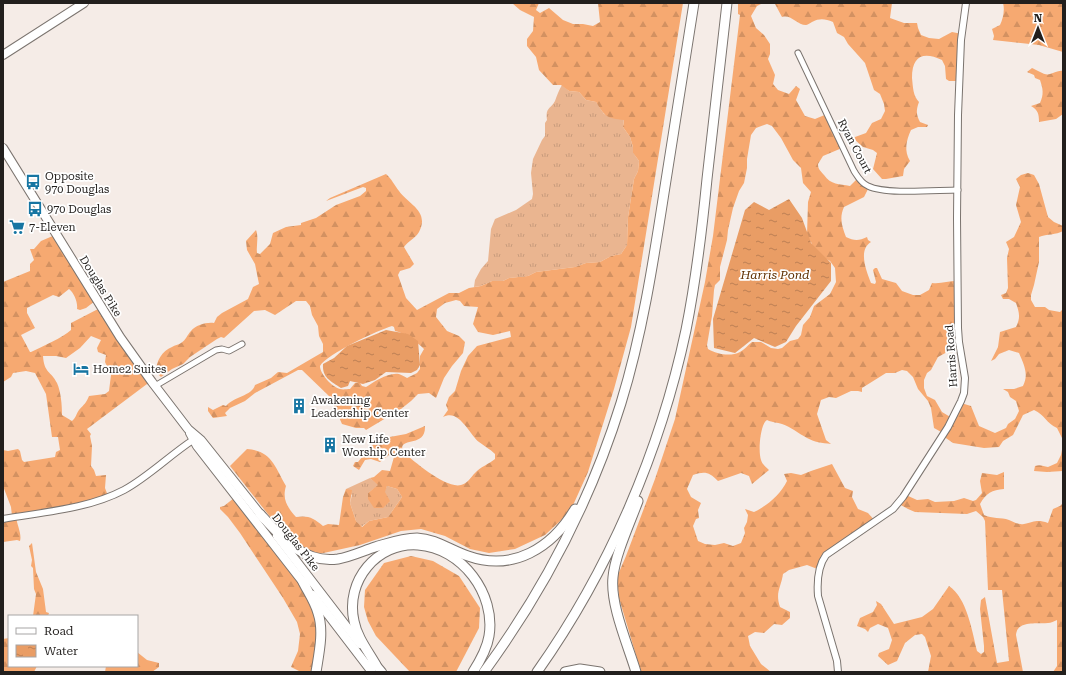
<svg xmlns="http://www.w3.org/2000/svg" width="1066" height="675" viewBox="0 0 1066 675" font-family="'Roboto Serif',serif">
  <defs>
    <pattern id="grass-tufts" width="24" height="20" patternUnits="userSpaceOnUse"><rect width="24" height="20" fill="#eab590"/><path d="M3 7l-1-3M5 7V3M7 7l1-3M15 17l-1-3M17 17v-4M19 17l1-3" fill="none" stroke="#c89b7c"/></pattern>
    <pattern id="forest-firs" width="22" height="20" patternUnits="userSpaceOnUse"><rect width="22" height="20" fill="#f6a971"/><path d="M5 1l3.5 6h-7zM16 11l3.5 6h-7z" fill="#d39161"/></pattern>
    <pattern id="water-ripples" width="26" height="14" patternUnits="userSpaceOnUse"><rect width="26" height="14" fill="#e99d65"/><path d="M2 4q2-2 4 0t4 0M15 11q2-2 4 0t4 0" fill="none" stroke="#bc7f53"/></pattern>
  </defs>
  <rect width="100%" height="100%" fill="#f5ece7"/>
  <g fill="url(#grass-tufts)">
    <path d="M562 85 569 91 579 92 586 100 596 102 604 114 624 119 623 127 630 137 633 147V153L639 161 638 171 634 179 628 217 627 245 621 254 611 256 600 262 586 263 575 267 536 272 528 276 509 278 503 281H492L481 286 474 287 475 280 481 269 488 261 491 229 495 219 516 210 532 199 533 194 531 173 533 159 542 140 545 136V123L547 120C545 107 551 109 555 101 557 95 559 90 562 85Z"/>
    <polygon points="370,478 379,485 368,493 384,492 387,486 397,489 402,497 388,517 369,521 361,527 356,521 350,503 352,495 346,489"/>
  </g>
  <g fill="url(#forest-firs)" fill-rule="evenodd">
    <path d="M512 3H539L536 10 540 13 549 8 563 20 573 24H583L593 26 600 22 598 3H683L631 327 614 389 588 472 570 512 545 535 515 549 489 553 470 549 445 536 421 529 401 531 360 545 319 554 293 543 282 532 230 466 247 449C272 451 275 467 286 486 282 499 287 507 296 517 308 515 314 518 323 526L328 524 339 525 343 497 346 489 352 490 350 503 356 521 362 527 369 521 388 517 402 497 397 489 387 486 385 492 390 501 383 508H374L368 499V493L378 485 370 478 374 477 382 470 390 471 394 457 389 455 380 462 371 459 365 460 359 470 353 466 355 462H358L371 446 379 439 406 434 425 426C426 449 397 435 403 452 415 462 446 489 461 485 467 484 471 477 475 473 480 467 489 464 495 459V454C490 449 484 446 479 442 469 434 459 408 443 417L448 410 446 405 449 397 455 391 461 371 468 356 477 346 511 337 510 331 493 335 478 332 473 324 478 307 464 306 460 301 456 300 445 303 437 309 436 317 447 331 459 336 465 342 463 353 452 366 444 378 436 398 429 393 418 394 411 401 401 409 366 430 364 428H356L342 424 330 397 302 370H298L255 393 245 401 230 408 225 413 227 416 213 418 208 411V407L213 410 223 405 226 406C233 397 252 396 255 385L271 378 278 372 287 373 323 352V344L319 336 318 326 312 315 310 306 306 301H296L275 315 265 310 254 311 224 338 221 337 217 339 190 357 183 364 172 369 161 377 156 372C156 361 162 351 172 347 175 345 178 345 181 343 186 340 187 335 191 331 196 325 206 322 214 323L217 317 222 313 248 299 253 287 259 284 255 264 247 250 246 241 256 230C259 238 256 245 257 253L260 254 270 244 273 233 286 227 301 225V223L316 218 336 205 360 196 366 191V188L363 187 326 201 330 198 386 174C391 178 395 186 399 191 408 204 430 211 419 232 416 238 408 241 404 247L414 264 410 268 400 271 398 275 406 298 417 310 449 293H459L469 288 481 286 492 281H503L509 278 528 276 536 272 575 267 586 263 600 262 611 256 621 254 627 245 628 217 634 179 638 171 639 161 633 153V147L630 137 623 127 624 120C607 118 605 117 596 102L586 100 579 92 569 91 561 85H553L539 70 536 57 527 46V39L533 31 534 17 520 10ZM392 326 394 327 395 331C405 333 417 342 424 349L420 356V369L417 373 407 378C405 377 402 375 399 374 388 372 374 382 366 387L362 386 360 383H355L350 389C347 389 343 390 340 389 332 387 320 374 320 366 327 354 378 330 392 326Z"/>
    <path d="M738 3H763L757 6 751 16 756 28 764 35 770 44V54L768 59 775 75 773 84 778 90 789 94 796 86 800 89 796 100 805 116 815 119 827 114 842 148 823 156 818 164C818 170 821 171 824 175 831 185 839 184 850 186L858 178 869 187 864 197 844 207C839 218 842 226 846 237 854 241 859 241 867 237L868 240 871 242C858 250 866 270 871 283L875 284 876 282 873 270 875 268H877L882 279 896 283 902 291 913 295H920L929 290 932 283C941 284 948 281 957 281L960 350 949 351 938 357 931 370 927 373 924 380V388L927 396 935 400 942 412 952 418 961 403 971 406 979 426 995 433 1006 428 1008 424 1015 419 1019 411 1016 401 1010 397 1008 392 1003 389H1014L1023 386C1029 374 1024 365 1019 353L1009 350 999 354 995 359 991 361 998 347 1000 332 1016 327C1021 317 1019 312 1016 303L1009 299H1003L1001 295 1006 293 1008 288 1007 258 1009 249 1006 242 1014 237 1021 222 1016 205 1020 187 1016 179 1021 175 1028 173 1034 175 1039 184 1048 217 1054 222 1063 226V231C1056 235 1047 234 1039 237V262L1034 285 1031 295V300L1035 307H1045L1049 310 1060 312 1063 309V440L1057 428C1046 423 1045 415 1034 410L1023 415 1013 435 1003 441 999 447 984 448 953 443 943 436V433L934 428 931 408 928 401 918 389 913 377 907 371 902 370 895 373H886L862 388V392L858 391H851L836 398 829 397 821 400 817 414 826 440 831 444C822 443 814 442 807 438 798 433 791 427 782 424 777 422 773 423 767 420 760 424 758 452 761 460 762 464 766 467 769 470L752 484 749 476 741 473 718 481C709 472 705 471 693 475L687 489 691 497 701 503 698 510 699 518 696 519 693 526 698 541 705 544 715 545 724 543 733 546 741 543 745 533 744 528 747 522 748 515 745 509 754 512C767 506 781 494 787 481L784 474 791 473 801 475 811 471 832 464 845 488 853 491 852 497 858 509 868 513 875 521 829 552 820 570 807 565 789 570 783 574C781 588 775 592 780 607L790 612V618L782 625 774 624 764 633 755 632 748 636 750 646 761 664 771 672H641L619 598 617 577 626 556 655 479 675 419 705 282 713 236 740 15 738 14ZM767 124 772 126 781 138 793 160 801 168 803 183 811 192 808 202 807 235 805 238 811 242 815 252 822 257 830 261 835 268 836 282 830 294 814 306 810 317 803 325 801 335 798 339 790 341 782 348 778 349 771 348 761 342H752C748 345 744 350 740 352 730 357 717 354 708 349L707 345 712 316 714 290 715 285 720 280V267L727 240 728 230 733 208 739 191 744 183 747 168V159L751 135 756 128Z"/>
    <path d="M769 3H892L890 18 904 23H917L918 28 921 35 929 38 939 39 952 32 962 34 958 81H949L946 79 945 66 942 60C923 51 912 56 912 78 913 87 913 96 919 102 916 110 916 114 920 122L928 125 927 127H918L911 130C906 141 904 151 910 161L904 169 903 176 886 179H882L873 169 877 153 873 150 863 147 854 139 855 137 866 133 872 123 881 119 885 111 884 104 880 94 874 90 865 63 848 44 844 37 837 33 833 22C825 19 820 18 812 22 810 23 807 25 806 25 797 25 791 14 782 17L775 4Z"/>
    <path d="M1003 3H1063V52L1039 45 993 40 994 36 992 29 1000 25C1003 19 1005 10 1003 3Z"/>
    <path d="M1032 68C1037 70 1045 76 1050 74 1055 73 1058 70 1063 71V114L1056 119 1039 122C1039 114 1038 110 1031 106L1040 103C1044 94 1043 89 1040 80L1035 78 1034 75 1027 72Z"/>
    <path d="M55 235 95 301 86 308 80 310 77 309C78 302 74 293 69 289L59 297 53 295 27 308V313L35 328 21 335 30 352H31C43 346 62 338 71 330V323L100 308 151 381 87 429 91 434 90 436 92 446 91 466 94 470 96 476 106 475 105 488 108 496 96 501 16 517C17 525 22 534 20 541L17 540 3 542V519L12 516 11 507 3 486V450L8 451 18 449 20 451 22 460 24 462 55 457 56 452 60 450 58 437H52L46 394 35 373 26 371 13 373 11 377 3 382V282L30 271V264L34 260 30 249H34L41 241ZM91 336 101 340 97 348 98 352 106 355 105 362 111 375 109 391 105 394 89 396C85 405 85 403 79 410 76 414 76 418 72 421L62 415C62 405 61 392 57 383 51 371 44 373 43 356H56L66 358 80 348Z"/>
    <path d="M1063 444V471L1047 472 1034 471 1035 466C1040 464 1043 466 1048 467L1057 463 1061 455Z"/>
    <path d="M1004 472V489C992 490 986 493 980 504L984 515C992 519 1001 517 1009 520 1014 522 1018 525 1024 524 1034 522 1037 519 1048 523L1053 509 1060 506 1063 503V672H1053L1057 666V620C1054 621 1051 623 1048 623 1037 624 1017 620 1016 635L1023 672H928L931 656 925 637 922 634 915 635 905 643 897 661 888 665 878 656 879 653 889 649 892 640 888 628 878 624 870 628 868 632 865 629 857 626 860 618 873 612 877 605 876 601 881 604 894 624 922 617 933 609 949 586C967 598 972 631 977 651L981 654 984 652V646L980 609 981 600 985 597 997 663 1009 661 1002 590H988L985 521 983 517 976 511 967 514 915 512 908 509 899 504 906 495 917 500 928 499 935 502 954 501 964 498 973 501 976 500 982 493 980 481 982 473 997 475Z"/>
    <polygon points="234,498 308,595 318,615 315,672 301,672 291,667 298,651 300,634 297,622 283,598 240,533 228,517 220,509 220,507 224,506"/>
    <polygon points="32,543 36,572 43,589 46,612 49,613 48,616 33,616 36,594 34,589 33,568 31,566 32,560 29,546"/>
    <polygon points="411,556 433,561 459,576 480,608 479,628 456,672 410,672 376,636 368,621 364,607 365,590 384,563"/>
    <polygon points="9,638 9,666 37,666 34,672 3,672 3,639"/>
    <polygon points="137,652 147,660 159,663 159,667 152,672 105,672 106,666 137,666"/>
  </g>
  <g fill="url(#water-ripples)">
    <polygon points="789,199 802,218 811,243 831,263 831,281 796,326 786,342 775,347 754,338 735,353 714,348 713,319 745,210 754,202 769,210"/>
    <path d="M386 330 408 334 418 341 420 365 417 370 411 373 386 372 375 380 363 384 350 381 348 386 341 388C331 381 322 378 323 364L334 358 347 346Z"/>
  </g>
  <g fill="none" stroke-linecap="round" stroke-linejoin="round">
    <defs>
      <g id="minor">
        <path d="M798 53 854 171C858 177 861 183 868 186 886 195 937 190 958 190"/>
        <polyline points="155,386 216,350 222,349 229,351 242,344"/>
      </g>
      <g id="tertiary">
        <path d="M3 519C43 512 88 509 124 490 148 477 170 455 193 440"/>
        <path d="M838 672 837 661 818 596C817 583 818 566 826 555L893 509 903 497 948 427 961 401 964 393 965 378 959 342 958 328 957 218 958 115 961 40 966 3"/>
      </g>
      <g id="primary">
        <polyline points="3,55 84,3"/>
        <polyline points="3,148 120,337 152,382 188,429 201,440 264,519"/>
        <polyline points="190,433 197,446 306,586"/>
        <polyline points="277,536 360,644"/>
        <polyline points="313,595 372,672"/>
        <polyline points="372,660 382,672"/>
      </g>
      <g id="motorway">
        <path d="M260 514C281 537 303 564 338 559 350 557 363 551 375 547 389 543 402 538 417 538 436 539 450 550 468 556 513 572 552 548 575 509"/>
        <path d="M303 582C308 592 315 602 318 613 324 631 319 653 316 672"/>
        <path d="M376 665C368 651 357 637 354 621 345 581 377 542 418 545 462 548 496 594 489 636 487 649 480 661 473 672"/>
        <path d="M484 672C544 590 591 500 621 403 642 335 653 264 664 193 674 130 684 66 694 3"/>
        <path d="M537 672C609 570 660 452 686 330 696 280 702 230 707 179 714 120 720 62 727 3"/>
        <polyline points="565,672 580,669 600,672"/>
        <path d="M636 672C628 645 610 605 613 577 615 555 630 523 638 501"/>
      </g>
    </defs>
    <use href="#minor" stroke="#7b746f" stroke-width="7"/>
    <use href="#tertiary" stroke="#7b746f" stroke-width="8"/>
    <use href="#primary" stroke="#7b746f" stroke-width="10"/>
    <use href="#motorway" stroke="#7b746f" stroke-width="11"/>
    <use href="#minor" stroke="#fff" stroke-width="5"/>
    <use href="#tertiary" stroke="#fff" stroke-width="6"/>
    <use href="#primary" stroke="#fff" stroke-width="8"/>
    <use href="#motorway" stroke="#fff" stroke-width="9"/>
  </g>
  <defs>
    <symbol id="bus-bare" viewBox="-9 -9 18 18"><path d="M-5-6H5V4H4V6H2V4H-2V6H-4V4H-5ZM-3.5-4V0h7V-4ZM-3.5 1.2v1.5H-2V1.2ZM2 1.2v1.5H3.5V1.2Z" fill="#1675a2" stroke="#fff" stroke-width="2.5" paint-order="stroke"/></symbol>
    <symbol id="supermarket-bare" viewBox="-9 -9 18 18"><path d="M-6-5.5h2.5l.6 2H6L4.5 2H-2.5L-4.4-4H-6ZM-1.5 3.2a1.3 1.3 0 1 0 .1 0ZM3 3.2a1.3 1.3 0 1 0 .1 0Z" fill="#1675a2" stroke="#fff" stroke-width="2.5" paint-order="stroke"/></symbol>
    <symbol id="hotel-bare" viewBox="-9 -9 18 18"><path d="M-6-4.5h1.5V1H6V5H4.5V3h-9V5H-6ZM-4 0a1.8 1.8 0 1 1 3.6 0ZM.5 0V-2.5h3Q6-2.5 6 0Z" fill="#1675a2" stroke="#fff" stroke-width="2.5" paint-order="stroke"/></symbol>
    <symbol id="building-bare" viewBox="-9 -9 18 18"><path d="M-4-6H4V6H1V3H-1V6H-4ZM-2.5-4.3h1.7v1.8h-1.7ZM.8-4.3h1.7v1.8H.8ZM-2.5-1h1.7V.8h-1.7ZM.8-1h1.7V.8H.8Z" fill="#1675a2" stroke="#fff" stroke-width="2.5" paint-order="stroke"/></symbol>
  </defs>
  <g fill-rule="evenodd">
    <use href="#bus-bare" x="22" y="171" width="22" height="22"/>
    <use href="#bus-bare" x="24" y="198" width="22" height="22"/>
    <use href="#supermarket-bare" x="6" y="216" width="22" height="22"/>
    <use href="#hotel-bare" x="70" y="358" width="22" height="22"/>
    <use href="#building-bare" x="288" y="395" width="22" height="22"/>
    <use href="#building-bare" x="319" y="434" width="22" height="22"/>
  </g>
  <g text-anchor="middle" stroke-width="3.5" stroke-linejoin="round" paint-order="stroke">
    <g font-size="11" fill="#221f1d" stroke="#fff">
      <text transform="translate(855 146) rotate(62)" y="4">Ryan Court</text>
      <text transform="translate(101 286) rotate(58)" y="4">Douglas Pike</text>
      <text transform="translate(951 356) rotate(-94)" y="4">Harris Road</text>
      <text transform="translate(296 542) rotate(52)" y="4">Douglas Pike</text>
    </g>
    <g font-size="11" fill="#221f1d" stroke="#fff" text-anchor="start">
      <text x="45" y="180">Opposite<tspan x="45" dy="13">970 Douglas</tspan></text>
      <text x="47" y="213">970 Douglas</text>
      <text x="29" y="231">7-Eleven</text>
      <text x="93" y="373">Home2 Suites</text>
      <text x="311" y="404">Awakening<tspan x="311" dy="13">Leadership Center</tspan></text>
      <text x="342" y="443">New Life<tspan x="342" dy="13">Worship Center</tspan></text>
    </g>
    <g font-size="12" font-style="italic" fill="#5f2f01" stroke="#fff">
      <text x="775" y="279">Harris Pond</text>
    </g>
  </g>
  <rect width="1066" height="675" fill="none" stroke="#221f1d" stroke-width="8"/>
  <rect x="8" y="615" width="130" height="52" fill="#ffffff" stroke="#a7a5a5"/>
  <rect x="16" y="628" width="20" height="6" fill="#ffffff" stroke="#a7a5a5"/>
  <text x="44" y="635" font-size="12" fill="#221f1d">Road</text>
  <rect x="16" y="645" width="20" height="12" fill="url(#water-ripples)" stroke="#a7a5a5"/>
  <text x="44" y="655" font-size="12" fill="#221f1d">Water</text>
  <g transform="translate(1038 28)" stroke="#ffffff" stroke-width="3" paint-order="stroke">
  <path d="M0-3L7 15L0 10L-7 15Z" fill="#221f1d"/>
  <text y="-6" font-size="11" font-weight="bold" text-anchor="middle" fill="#221f1d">N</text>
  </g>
</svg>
